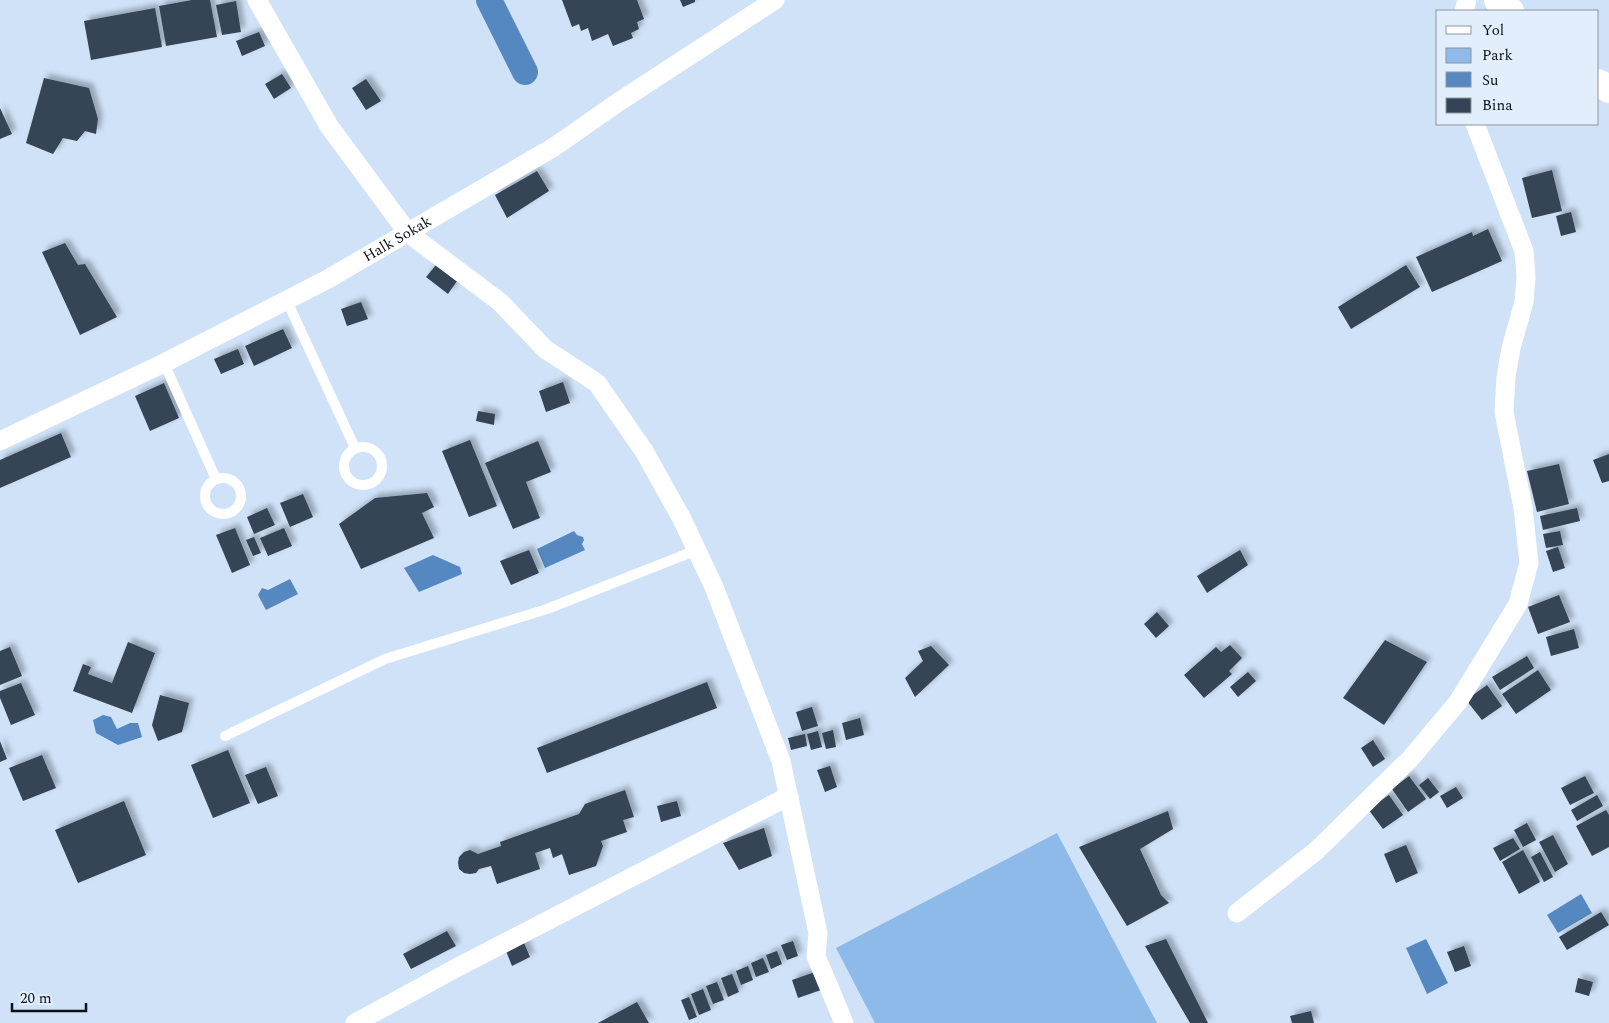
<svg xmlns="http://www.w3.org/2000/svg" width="1609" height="1023" viewBox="0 0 1609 1023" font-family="Spectral,serif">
  <defs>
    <filter id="shadow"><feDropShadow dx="4.5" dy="-4.5" stdDeviation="2.5" flood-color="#0004"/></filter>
  </defs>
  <rect width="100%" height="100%" fill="#cfe2f8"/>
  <polygon fill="#8ebae9" points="1057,833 1157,1023 875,1023 836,948"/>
  <g fill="#5588c0">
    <polygon points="574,531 577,535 583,537 584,540 582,544 585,550 545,568 537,549"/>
    <polygon points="433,555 460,567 462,574 419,592 404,568"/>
    <polygon points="290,579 298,594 266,610 258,595 262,588 268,590"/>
    <polygon points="103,715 111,717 117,729 130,723 138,723 142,737 118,745 96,733 93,720"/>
    <polygon points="1581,894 1592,913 1558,933 1547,915"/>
    <polygon points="1426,939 1448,983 1427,994 1406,948"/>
  </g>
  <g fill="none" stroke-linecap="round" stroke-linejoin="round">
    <polyline stroke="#5588c0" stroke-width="26" points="489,0 525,72"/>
  </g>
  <g fill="#344456" filter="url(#shadow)">
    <polygon points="192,0 210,0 217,37 166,46 159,6"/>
    <polygon points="562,0 637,0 644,19 637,22 639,29 631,33 633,38 613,46 608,34 592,41 588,28 581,31 579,24 572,27"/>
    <polygon points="680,0 695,0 695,2 683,7"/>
    <polygon points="236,1 241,32 222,35 216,5"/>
    <polygon points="155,8 162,47 91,60 84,21"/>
    <polygon points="259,32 265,46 242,56 236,41"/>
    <polygon points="282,74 291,88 274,99 265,84"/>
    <polygon points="44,78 89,88 98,119 96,134 85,131 77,141 63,138 53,154 26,143"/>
    <polygon points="366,79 381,101 366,110 352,88"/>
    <polygon points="0,108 12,134 0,139"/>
    <polygon points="1552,170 1562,211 1532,218 1522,178"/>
    <polygon points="537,171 549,191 507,218 495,195"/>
    <polygon points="1571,212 1576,232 1561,236 1556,216"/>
    <polygon points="1488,229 1502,261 1432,292 1416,257 1472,232 1473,236"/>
    <polygon points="65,243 78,265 85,264 117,317 80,335 42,252"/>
    <polygon points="436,265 457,281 448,294 426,277"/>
    <polygon points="1406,265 1420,287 1351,329 1338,307"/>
    <polygon points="361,302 368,319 347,326 341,309"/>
    <polygon points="283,329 292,348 254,366 245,346"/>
    <polygon points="238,349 244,364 221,374 214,359"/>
    <polygon points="563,382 570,403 546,412 539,391"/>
    <polygon points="164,383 179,418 150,431 135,396"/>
    <polygon points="478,411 495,414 494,425 476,421"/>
    <polygon points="61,433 71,457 0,488 0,460"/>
    <polygon points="470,440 497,506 469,517 442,451"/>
    <polygon points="538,441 551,472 526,482 540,518 513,529 485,463"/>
    <polygon points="1609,454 1609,481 1602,483 1593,460"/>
    <polygon points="1559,464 1569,504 1537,512 1527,471"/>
    <polygon points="427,493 434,507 422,513 434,538 361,569 339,524 375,498"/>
    <polygon points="303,494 313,517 290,527 280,503"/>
    <polygon points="267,508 275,525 254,534 247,517"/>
    <polygon points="1577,508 1580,521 1543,530 1540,516"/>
    <polygon points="235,528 250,565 232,573 216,535"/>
    <polygon points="284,528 292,546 268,556 260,538"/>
    <polygon points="1560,531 1563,545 1546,548 1543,534"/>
    <polygon points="254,537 261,553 253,556 246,540"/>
    <polygon points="1558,547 1565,568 1553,572 1546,551"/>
    <polygon points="529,550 539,573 511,585 500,561"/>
    <polygon points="1240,550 1248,565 1207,593 1197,576"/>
    <polygon points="1559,595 1570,622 1538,634 1528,607"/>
    <polygon points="1157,612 1169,626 1156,638 1144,624"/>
    <polygon points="1574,629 1579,648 1551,656 1546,637"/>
    <polygon points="1385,640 1427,662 1384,725 1343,698"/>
    <polygon points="128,642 155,653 132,713 73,691 83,664 91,667 88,674 112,683"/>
    <polygon points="1230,645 1242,658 1229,671 1232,674 1204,698 1184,675 1216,647 1221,652"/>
    <polygon points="931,646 949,665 915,697 905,678 923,661 918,651"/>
    <polygon points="10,647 22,676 0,685 0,651"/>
    <polygon points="1527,656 1534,668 1500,690 1492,677"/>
    <polygon points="1538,670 1551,690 1516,714 1502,694"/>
    <polygon points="1248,672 1256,681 1238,697 1230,687"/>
    <polygon points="707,682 717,708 547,773 537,748"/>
    <polygon points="21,683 35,715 11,725 0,698 0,691"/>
    <polygon points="1487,685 1502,706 1482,720 1466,700"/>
    <polygon points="160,695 189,703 182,732 158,741 152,725"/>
    <polygon points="812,707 818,726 802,731 796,712"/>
    <polygon points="860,718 864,735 846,740 842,723"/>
    <polygon points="833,730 836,747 826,749 822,733"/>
    <polygon points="818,731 822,747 811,750 807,734"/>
    <polygon points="805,734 807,746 791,750 788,738"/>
    <polygon points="1373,740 1385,759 1373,767 1361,748"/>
    <polygon points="0,741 7,759 0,762"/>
    <polygon points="228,750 250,803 213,818 191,765"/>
    <polygon points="42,755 56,788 23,801 9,768"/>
    <polygon points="830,766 837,787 825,792 817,770"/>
    <polygon points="266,767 278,796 258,804 245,775"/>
    <polygon points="1409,776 1426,799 1408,812 1392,789"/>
    <polygon points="1585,776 1594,793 1570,805 1561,788"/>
    <polygon points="1428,778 1439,792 1430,799 1419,785"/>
    <polygon points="1456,787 1463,798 1447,808 1440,796"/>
    <polygon points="625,790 634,817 623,820 627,832 601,841 603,846 596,866 569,875 562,854 553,858 550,848 535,853 540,869 497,884 491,866 479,869 476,873 470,874 464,873 459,869 458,863 459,857 464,852 470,850 478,854 501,846 500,842 579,814 585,804"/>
    <polygon points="1389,795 1403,815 1383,829 1368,809"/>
    <polygon points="1597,795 1603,806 1577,821 1571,810"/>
    <polygon points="124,801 146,855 78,883 55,830"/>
    <polygon points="677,801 681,816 661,822 657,806"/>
    <polygon points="1606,810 1609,815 1609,847 1592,856 1576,826"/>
    <polygon points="1168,811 1173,829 1140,849 1161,895 1169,903 1127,926 1079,847"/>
    <polygon points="1527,823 1536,840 1523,847 1514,830"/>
    <polygon points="764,828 772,856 739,870 723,843"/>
    <polygon points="1553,835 1568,864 1555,872 1539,842"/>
    <polygon points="1513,838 1520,849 1500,861 1493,848"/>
    <polygon points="1406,845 1418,873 1396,883 1384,854"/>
    <polygon points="1523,850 1540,882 1519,894 1502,862"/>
    <polygon points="1540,852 1553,877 1544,882 1531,857"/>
    <polygon points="1601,912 1609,925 1567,950 1559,937"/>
    <polygon points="447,931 456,946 411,969 403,954"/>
    <polygon points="1166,939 1208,1023 1190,1023 1145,946"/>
    <polygon points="793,941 798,956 787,960 781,945"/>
    <polygon points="524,943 530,957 512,966 506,951"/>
    <polygon points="1464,946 1471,966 1455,972 1447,952"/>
    <polygon points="777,951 782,964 771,969 766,955"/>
    <polygon points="763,958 769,972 756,977 751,963"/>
    <polygon points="748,966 753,980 741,985 736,971"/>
    <polygon points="815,972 821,990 798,998 792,980"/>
    <polygon points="732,974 739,992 728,997 721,978"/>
    <polygon points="1578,978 1593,982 1589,996 1575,992"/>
    <polygon points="717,982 724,1000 713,1004 706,986"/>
    <polygon points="703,989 711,1010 699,1015 691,994"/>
    <polygon points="689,997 697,1017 689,1020 681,1000"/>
    <polygon points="637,1002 649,1023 598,1023"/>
    <polygon points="1311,1011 1314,1023 1292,1023 1290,1016"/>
  </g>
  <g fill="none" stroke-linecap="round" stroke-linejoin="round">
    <g stroke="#fff" stroke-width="10">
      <polyline points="287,301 355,448"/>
      <polyline points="164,363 216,479"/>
      <circle cx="363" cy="466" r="19"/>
      <circle cx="223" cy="496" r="18"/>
      <polyline points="225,736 385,659 547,609 697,550"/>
    </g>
    <g stroke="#fff" stroke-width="19">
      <polyline points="257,0 329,126 408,233 500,302 545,349 597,383 644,451 682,519 714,587 781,761 818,933 816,956 844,1023"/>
      <polyline points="1464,11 1467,0"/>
      <path id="s1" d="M0 441 164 363 328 279 554 147 617 103 775 0"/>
      <polyline points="1237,913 1316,851 1410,759 1458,702 1518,604 1529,563 1523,508 1504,412 1506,377 1511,348 1524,302 1526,277 1524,251 1475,124"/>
      <polyline points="355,1023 458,967 789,796"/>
    </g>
    <g stroke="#fff" stroke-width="28">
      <polyline points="1498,0 1510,11"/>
      <polyline points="1598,83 1609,89"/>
    </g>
  </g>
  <g text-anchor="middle" stroke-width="5" stroke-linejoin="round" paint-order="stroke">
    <g font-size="15" fill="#0a1118" stroke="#e3eefc">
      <text dy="5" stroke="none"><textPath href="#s1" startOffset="446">Halk Sokak</textPath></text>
    </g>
  </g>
  <rect x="1436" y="10" width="162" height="115" fill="#e3eefc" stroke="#8c96a1"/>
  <rect x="1446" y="26" width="25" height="8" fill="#ffffff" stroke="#8c96a1"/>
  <text x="1482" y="35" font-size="15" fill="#0a1118">Yol</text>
  <rect x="1446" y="48" width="25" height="15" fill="#8ebae9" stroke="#8c96a1"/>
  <text x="1482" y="60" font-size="15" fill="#0a1118">Park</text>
  <rect x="1446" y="72" width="25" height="15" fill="#5588c0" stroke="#8c96a1"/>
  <text x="1482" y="85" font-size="15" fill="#0a1118">Su</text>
  <rect x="1446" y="98" width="25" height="15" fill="#344456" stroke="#8c96a1"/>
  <text x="1482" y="110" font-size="15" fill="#0a1118">Bina</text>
  <path d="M12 1003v8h74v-8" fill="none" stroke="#0a1118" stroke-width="2.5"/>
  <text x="20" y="1003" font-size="15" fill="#0a1118" stroke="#e3eefc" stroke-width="4" paint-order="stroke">20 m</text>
</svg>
